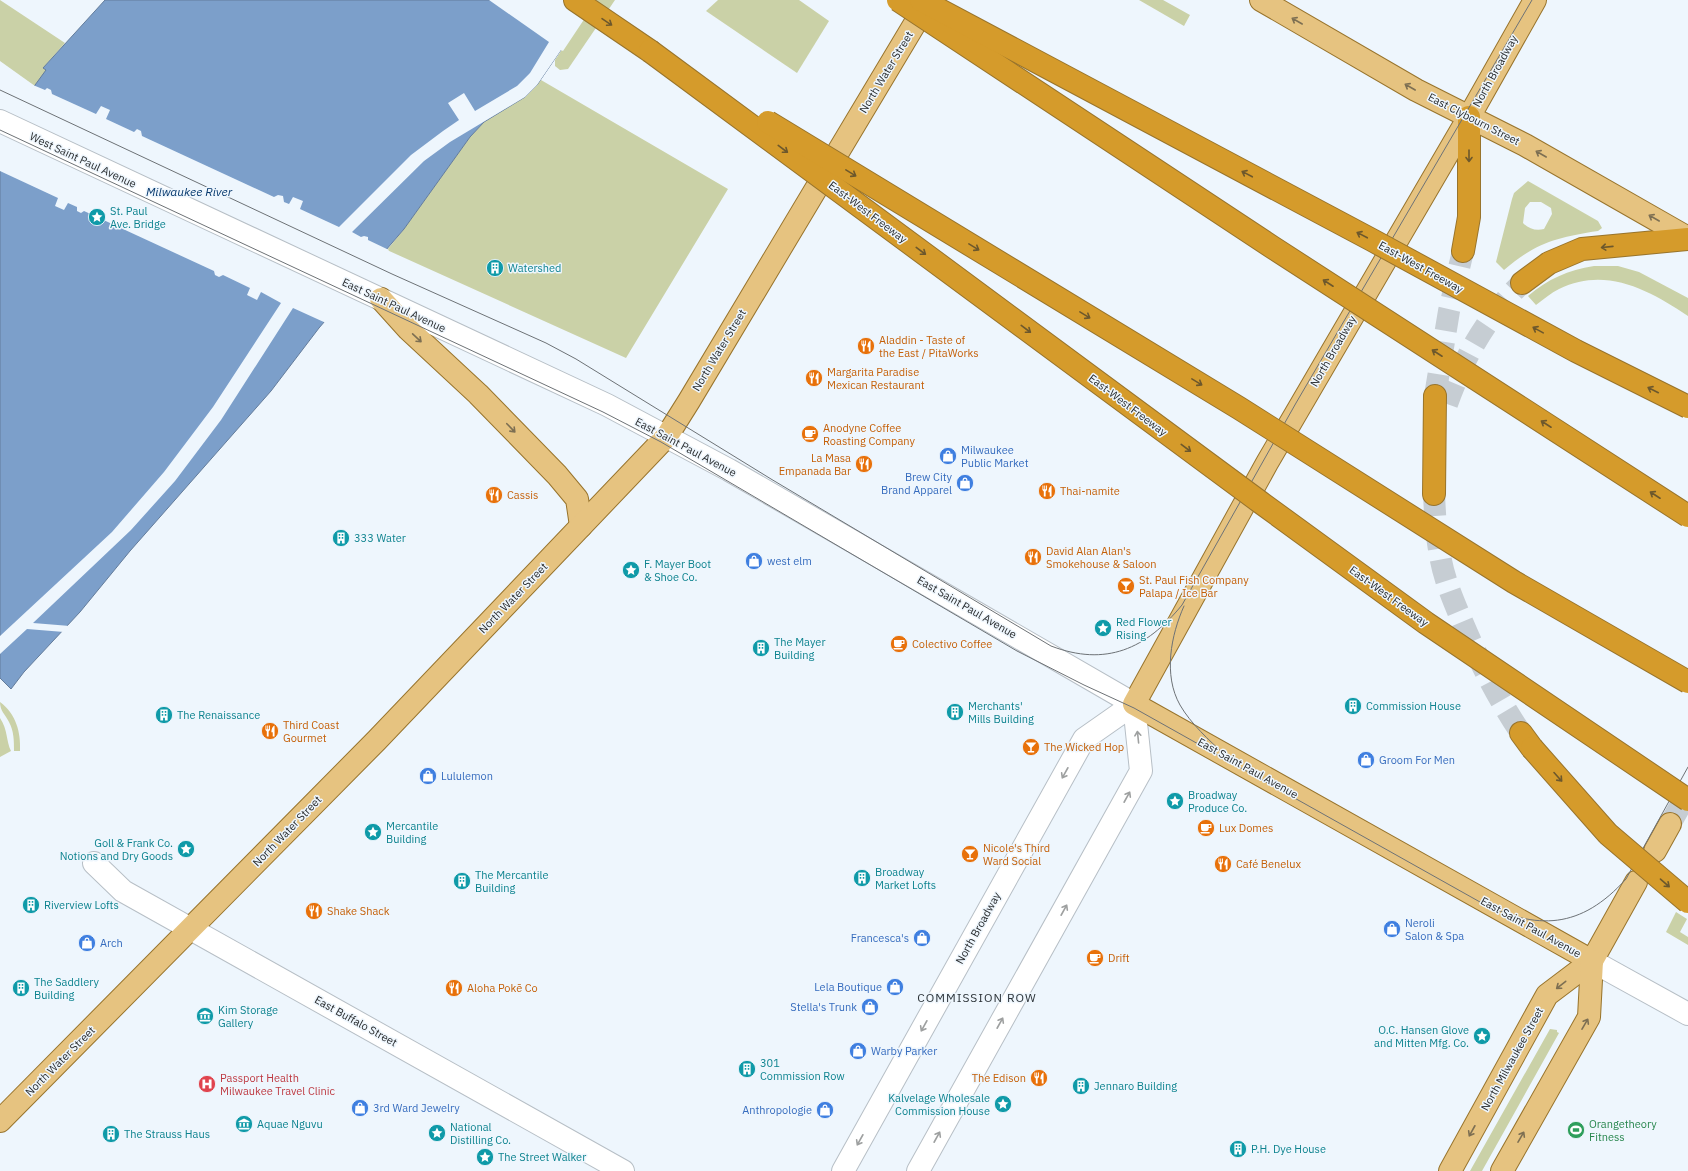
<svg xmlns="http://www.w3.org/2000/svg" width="1688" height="1171" viewBox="0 0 1688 1171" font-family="'IBM Plex Sans',sans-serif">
  <rect width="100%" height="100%" fill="#eef6fd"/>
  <g fill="#cad1a7" fill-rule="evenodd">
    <polygon points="0,0 65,43 43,68 47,70 35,86 0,61"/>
    <polygon points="595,0 615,0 568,69 560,70 555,66 555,60"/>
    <polygon points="718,0 799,0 829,21 797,73 706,11"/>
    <polygon points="1139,0 1163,0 1190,15 1184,26"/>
    <polygon points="541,80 728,189 626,358 387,250 404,229 470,137 484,122 525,97"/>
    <path d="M1528 181 1598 221 1602 228 1598 231C1558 237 1535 243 1504 270L1496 262 1512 199 1514 193ZM1530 202H1541L1551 208 1552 214 1544 229C1536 231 1529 229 1523 223L1525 208Z"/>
    <path d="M1594 266H1618L1639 272 1688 298V316C1649 290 1606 266 1559 289 1551 293 1544 299 1536 305L1528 296C1548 279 1568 270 1594 266Z"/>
    <path d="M0 702C16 714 21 732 20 751H14C14 741 14 731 9 722 5 714 0 711 0 702Z"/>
    <path d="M0 718C8 730 6 741 11 751L0 757Z"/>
    <polygon points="1676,912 1687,919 1680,932 1688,937 1688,945 1666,932"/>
    <polygon points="1550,1029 1557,1030 1557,1032 1559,1033 1482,1171 1470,1171"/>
  </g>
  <polygon fill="#7c9fca" stroke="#637c9b" points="105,0 595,0 537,85 525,97 484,122 470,137 404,229 319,328 271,391 130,551 80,612 24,672 11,689 0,678 0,133 46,70 43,68"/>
  <polygon fill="#eef6fd" points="489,0 597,0 563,51 561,50 537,85 525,97 450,142 424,161 352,232 361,237 364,236 368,237 368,240 389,250 326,323 293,308 221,420 175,481 131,530 33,623 70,626 64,632 27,629 0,654 0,636 112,532 164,472 213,407 281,303 261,292 257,300 247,295 250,288 223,275 219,277 215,275 214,271 84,211 81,213 77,211 77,207 68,203 64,210 55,206 58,198 0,171 0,129 33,85 45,90 47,88 51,90 52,94 96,114 101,106 110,110 106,119 134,132 137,129 141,131 142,136 274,197 278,195 283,196 284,202 289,204 293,197 303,201 300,209 339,227 411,155 443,131 459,120 448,103 464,93 475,111 517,86 530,73 549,42"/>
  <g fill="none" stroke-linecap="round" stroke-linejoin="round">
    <polyline stroke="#c6cdd3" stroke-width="22" stroke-dasharray="22 11" stroke-linecap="butt" points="1670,824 1688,792"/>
    <g stroke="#c6cdd3" stroke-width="22" stroke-dasharray="22 11" stroke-linecap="butt">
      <polyline points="1435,396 1449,311 1463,251"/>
      <path d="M1447 404C1463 359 1487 316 1522 283"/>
      <path d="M1434 494C1435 515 1436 535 1440 555 1443 575 1451 595 1459 614 1476 655 1496 696 1521 733"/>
    </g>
    <defs>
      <g id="minor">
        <polyline points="0,121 607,405 729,470 1134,704"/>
        <polyline points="94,863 123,891 623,1171"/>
        <polyline points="1592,961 1688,1014"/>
        <polyline points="843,1171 1084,739 1134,704"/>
        <polyline points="918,1171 1141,771 1134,704"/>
      </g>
      <g id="major">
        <polyline points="1261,0 1416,90 1525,145 1688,238"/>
        <polyline points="1535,0 1469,117 1267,463 1134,704 1592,961"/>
        <polyline points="381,299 408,329 478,394 557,475 577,499 581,526"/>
        <polyline points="1655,851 1670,824"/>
        <polyline points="0,1121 377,740 667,436 689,401 929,0"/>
        <polyline points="1450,1171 1547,995 1592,961 1636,882"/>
        <polyline points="1502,1171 1589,1017 1592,961"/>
      </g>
      <g id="highway">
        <polyline points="575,0 650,51"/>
        <polyline points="1463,251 1469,217 1469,117"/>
        <polyline points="1522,283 1549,263 1582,249 1688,239"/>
        <polyline points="1434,494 1435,396"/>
        <polyline points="1521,733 1532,748"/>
      </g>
    </defs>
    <use href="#minor" stroke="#b7bfc6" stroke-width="24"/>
    <use href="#major" stroke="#98742c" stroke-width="24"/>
    <use href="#highway" stroke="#98742c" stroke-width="24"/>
    <use href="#minor" stroke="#fff" stroke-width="22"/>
    <use href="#major" stroke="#e6c380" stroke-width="22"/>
    <use href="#highway" stroke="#d59b2b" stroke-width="22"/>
    <g stroke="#6d7276" stroke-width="1">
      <path d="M0 90 392 274 546 343 576 359 771 479 1051 646C1106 667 1146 649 1182 605L1296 403 1532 0"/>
      <path d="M0 130 603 412 661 442 1017 651 1084 685 1134 708 1480 902C1537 931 1581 929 1626 879L1688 767"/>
      <path d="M1184 606C1171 635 1163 675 1180 705 1191 724 1209 740 1225 755"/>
    </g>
    <defs>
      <g id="highway-bridge">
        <polyline points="898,0 1272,247 1688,516"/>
        <polyline points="921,0 1372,240 1576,351 1688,407"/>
        <polyline points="650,51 1260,502 1426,623 1688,800"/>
        <polyline points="768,122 1239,408 1514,582 1688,682"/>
        <polyline points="1532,748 1608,834 1688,902"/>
      </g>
    </defs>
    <use href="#highway-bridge" stroke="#98742c" stroke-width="24" stroke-linecap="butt"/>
    <use href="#highway-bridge" stroke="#d59b2b" stroke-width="22"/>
  </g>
  <defs><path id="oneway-shaft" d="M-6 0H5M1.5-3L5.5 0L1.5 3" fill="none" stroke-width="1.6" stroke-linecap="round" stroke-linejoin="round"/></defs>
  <g stroke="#7d6f52">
    <use href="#oneway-shaft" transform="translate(1297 21) rotate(-150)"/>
    <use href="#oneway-shaft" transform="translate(1410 87) rotate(-150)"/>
    <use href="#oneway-shaft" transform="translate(1541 154) rotate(-150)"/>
    <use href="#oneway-shaft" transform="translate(1654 218) rotate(-150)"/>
    <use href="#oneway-shaft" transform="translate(417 338) rotate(43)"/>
    <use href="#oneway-shaft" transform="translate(511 428) rotate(46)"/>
    <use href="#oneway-shaft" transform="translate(1561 985) rotate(142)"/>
    <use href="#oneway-shaft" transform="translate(1585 1024) rotate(-60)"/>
    <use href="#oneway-shaft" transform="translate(1472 1131) rotate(119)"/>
    <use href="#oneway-shaft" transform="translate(1521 1137) rotate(-60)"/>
  </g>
  <g stroke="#6d582c">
    <use href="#oneway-shaft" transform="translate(607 22) rotate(34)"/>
    <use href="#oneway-shaft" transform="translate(783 149) rotate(37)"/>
    <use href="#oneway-shaft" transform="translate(1469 156) rotate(90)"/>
    <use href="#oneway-shaft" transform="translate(851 173) rotate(31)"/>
    <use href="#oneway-shaft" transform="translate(1247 174) rotate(-152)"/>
    <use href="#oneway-shaft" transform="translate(1362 235) rotate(-152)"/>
    <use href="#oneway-shaft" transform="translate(974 247) rotate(31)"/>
    <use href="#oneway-shaft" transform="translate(1607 247) rotate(174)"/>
    <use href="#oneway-shaft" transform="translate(921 251) rotate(37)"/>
    <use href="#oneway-shaft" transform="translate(1328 283) rotate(-147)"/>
    <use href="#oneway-shaft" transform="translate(1085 315) rotate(31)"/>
    <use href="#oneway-shaft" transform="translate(1026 329) rotate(37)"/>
    <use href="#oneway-shaft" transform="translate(1538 330) rotate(-151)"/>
    <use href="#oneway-shaft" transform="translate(1437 353) rotate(-147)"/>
    <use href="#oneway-shaft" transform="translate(1197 382) rotate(31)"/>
    <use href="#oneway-shaft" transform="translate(1653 390) rotate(-153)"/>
    <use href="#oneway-shaft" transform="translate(1546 424) rotate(-147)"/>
    <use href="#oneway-shaft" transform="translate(1186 448) rotate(37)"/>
    <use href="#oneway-shaft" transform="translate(1655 495) rotate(-147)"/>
    <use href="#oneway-shaft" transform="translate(1558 777) rotate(48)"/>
    <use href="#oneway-shaft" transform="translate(1665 883) rotate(41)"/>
  </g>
  <g stroke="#9ea0a0">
    <use href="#oneway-shaft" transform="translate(1138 737) rotate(-96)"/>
    <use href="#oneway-shaft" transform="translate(1065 773) rotate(119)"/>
    <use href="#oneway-shaft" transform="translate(1127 797) rotate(-61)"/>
    <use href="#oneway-shaft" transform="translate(1064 910) rotate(-61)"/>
    <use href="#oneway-shaft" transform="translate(1000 1023) rotate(-61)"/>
    <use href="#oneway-shaft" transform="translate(924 1026) rotate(119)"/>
    <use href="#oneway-shaft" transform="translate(937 1137) rotate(-61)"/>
    <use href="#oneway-shaft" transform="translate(860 1140) rotate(119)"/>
  </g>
  <defs>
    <symbol id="sight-disc" viewBox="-11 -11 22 22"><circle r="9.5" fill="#0f9aa8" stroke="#eef6fd"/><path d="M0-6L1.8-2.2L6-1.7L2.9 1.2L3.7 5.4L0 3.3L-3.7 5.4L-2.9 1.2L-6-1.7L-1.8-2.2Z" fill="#fff"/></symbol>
    <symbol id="building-disc" viewBox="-11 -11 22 22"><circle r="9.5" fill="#0f9aa8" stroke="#eef6fd"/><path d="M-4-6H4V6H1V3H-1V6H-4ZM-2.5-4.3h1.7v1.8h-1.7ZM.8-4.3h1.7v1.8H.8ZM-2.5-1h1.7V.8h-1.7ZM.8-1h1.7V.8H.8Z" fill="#fff"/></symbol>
    <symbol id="restaurant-disc" viewBox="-11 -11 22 22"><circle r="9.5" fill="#e8710a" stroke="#eef6fd"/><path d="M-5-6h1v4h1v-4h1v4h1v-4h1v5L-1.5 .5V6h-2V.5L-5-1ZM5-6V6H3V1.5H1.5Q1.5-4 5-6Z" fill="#fff"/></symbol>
    <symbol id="cafe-disc" viewBox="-11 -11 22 22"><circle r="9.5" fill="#e8710a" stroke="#eef6fd"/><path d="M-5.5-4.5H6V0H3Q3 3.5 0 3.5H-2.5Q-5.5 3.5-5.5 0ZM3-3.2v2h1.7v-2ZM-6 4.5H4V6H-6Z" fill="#fff"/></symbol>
    <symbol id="shop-disc" viewBox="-11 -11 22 22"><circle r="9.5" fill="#3f7fe0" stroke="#eef6fd"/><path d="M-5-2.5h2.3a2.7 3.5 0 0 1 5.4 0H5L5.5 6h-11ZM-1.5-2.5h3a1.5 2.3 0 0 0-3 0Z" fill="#fff"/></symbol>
    <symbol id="bar-disc" viewBox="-11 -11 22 22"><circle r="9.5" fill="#e8710a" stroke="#eef6fd"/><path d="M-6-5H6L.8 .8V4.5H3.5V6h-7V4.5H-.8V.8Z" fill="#fff"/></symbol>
    <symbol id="museum-disc" viewBox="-11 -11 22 22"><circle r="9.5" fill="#0f9aa8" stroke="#eef6fd"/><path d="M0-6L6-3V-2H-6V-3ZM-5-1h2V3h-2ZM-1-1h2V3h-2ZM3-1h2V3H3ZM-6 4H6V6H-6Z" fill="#fff"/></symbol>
    <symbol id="hospital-disc" viewBox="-11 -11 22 22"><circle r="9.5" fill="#e0444e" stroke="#eef6fd"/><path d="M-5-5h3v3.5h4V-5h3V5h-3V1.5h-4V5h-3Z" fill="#fff"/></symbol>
    <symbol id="stadium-disc" viewBox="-11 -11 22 22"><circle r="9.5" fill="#2e9e5b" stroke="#eef6fd"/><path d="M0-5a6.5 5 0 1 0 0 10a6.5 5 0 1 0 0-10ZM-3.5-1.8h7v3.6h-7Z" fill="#fff"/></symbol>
  </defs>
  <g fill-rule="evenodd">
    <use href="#sight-disc" x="87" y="207" width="20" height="20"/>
    <use href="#building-disc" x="485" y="258" width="20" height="20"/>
    <use href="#restaurant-disc" x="856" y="336" width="20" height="20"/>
    <use href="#restaurant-disc" x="804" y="368" width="20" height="20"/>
    <use href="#cafe-disc" x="800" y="424" width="20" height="20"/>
    <use href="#shop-disc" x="938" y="446" width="20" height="20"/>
    <use href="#restaurant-disc" x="854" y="454" width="20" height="20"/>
    <use href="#shop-disc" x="955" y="473" width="20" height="20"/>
    <use href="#restaurant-disc" x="1037" y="481" width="20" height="20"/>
    <use href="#restaurant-disc" x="484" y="485" width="20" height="20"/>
    <use href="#building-disc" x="331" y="528" width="20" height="20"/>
    <use href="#restaurant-disc" x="1023" y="547" width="20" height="20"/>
    <use href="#shop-disc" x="744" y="551" width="20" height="20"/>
    <use href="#sight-disc" x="621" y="560" width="20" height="20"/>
    <use href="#bar-disc" x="1116" y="576" width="20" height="20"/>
    <use href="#sight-disc" x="1093" y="618" width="20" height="20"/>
    <use href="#cafe-disc" x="889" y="634" width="20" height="20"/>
    <use href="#building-disc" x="751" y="638" width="20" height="20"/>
    <use href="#building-disc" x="1343" y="696" width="20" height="20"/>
    <use href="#building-disc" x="945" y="702" width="20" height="20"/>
    <use href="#building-disc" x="154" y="705" width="20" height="20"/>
    <use href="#restaurant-disc" x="260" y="721" width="20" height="20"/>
    <use href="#bar-disc" x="1021" y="737" width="20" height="20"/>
    <use href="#shop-disc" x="1356" y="750" width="20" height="20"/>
    <use href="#shop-disc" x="418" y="766" width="20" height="20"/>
    <use href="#sight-disc" x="1165" y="791" width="20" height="20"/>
    <use href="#cafe-disc" x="1196" y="818" width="20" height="20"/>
    <use href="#sight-disc" x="363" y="822" width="20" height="20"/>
    <use href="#sight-disc" x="176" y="839" width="20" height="20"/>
    <use href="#bar-disc" x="960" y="844" width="20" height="20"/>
    <use href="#restaurant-disc" x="1213" y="854" width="20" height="20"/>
    <use href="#building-disc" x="852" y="868" width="20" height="20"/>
    <use href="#building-disc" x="452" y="871" width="20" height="20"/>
    <use href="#building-disc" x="21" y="895" width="20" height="20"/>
    <use href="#restaurant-disc" x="304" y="901" width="20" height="20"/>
    <use href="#shop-disc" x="1382" y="919" width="20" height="20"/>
    <use href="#shop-disc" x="912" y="928" width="20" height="20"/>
    <use href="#shop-disc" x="77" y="933" width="20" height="20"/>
    <use href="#cafe-disc" x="1085" y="948" width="20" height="20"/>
    <use href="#shop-disc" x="885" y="977" width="20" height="20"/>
    <use href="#building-disc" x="11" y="978" width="20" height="20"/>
    <use href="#restaurant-disc" x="444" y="978" width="20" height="20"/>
    <use href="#shop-disc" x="860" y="997" width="20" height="20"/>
    <use href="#museum-disc" x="195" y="1006" width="20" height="20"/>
    <use href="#sight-disc" x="1472" y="1026" width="20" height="20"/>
    <use href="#shop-disc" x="848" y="1041" width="20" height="20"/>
    <use href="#building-disc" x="737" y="1059" width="20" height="20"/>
    <use href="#restaurant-disc" x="1029" y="1068" width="20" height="20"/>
    <use href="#hospital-disc" x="197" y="1074" width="20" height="20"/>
    <use href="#building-disc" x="1071" y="1076" width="20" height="20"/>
    <use href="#sight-disc" x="993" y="1094" width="20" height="20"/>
    <use href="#shop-disc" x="350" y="1098" width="20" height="20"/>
    <use href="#shop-disc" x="815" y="1100" width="20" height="20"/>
    <use href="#museum-disc" x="234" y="1114" width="20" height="20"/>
    <use href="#stadium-disc" x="1566" y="1120" width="20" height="20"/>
    <use href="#sight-disc" x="427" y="1123" width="20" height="20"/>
    <use href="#building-disc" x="101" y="1124" width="20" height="20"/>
    <use href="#building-disc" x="1228" y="1139" width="20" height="20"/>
    <use href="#sight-disc" x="475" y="1147" width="20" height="20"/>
  </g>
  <g text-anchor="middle" stroke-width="3" stroke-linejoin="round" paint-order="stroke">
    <g font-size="11" fill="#282b2d" stroke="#eef6fd">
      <text transform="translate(1495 71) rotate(-61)" y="4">North Broadway</text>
      <text transform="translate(886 72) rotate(-59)" y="4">North Water Street</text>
      <text transform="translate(1474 119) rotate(27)" y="4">East Clybourn Street</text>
      <text transform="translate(83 160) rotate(25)" y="4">West Saint Paul Avenue</text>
      <text transform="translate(868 212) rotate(37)" y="4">East-West Freeway</text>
      <text transform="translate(1421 267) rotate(29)" y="4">East-West Freeway</text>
      <text transform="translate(394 305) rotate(25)" y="4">East Saint Paul Avenue</text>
      <text transform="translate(719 350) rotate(-59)" y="4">North Water Street</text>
      <text transform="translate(1333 351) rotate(-60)" y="4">North Broadway</text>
      <text transform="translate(1128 405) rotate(37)" y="4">East-West Freeway</text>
      <text transform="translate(686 447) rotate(28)" y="4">East Saint Paul Avenue</text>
      <text transform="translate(1389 596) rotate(36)" y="4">East-West Freeway</text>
      <text transform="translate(513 598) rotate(-46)" y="4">North Water Street</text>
      <text transform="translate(967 607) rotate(30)" y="4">East Saint Paul Avenue</text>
      <text transform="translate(1248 768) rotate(29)" y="4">East Saint Paul Avenue</text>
      <text transform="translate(287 831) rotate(-46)" y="4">North Water Street</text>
      <text transform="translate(1531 927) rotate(29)" y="4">East Saint Paul Avenue</text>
      <text transform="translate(978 928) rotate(-61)" y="4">North Broadway</text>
      <text transform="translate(356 1021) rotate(29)" y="4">East Buffalo Street</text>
      <text transform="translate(1512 1059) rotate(-61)" y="4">North Milwaukee Street</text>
      <text transform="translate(60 1061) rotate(-45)" y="4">North Water Street</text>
    </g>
    <g font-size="11" fill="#0d838f" stroke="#eef6fd" text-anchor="start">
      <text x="110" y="215">St. Paul<tspan x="110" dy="13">Ave. Bridge</tspan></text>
      <text x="508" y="272">Watershed</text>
      <text x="354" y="542">333 Water</text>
      <text x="644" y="568">F. Mayer Boot<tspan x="644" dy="13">&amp; Shoe Co.</tspan></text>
      <text x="1116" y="626">Red Flower<tspan x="1116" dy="13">Rising</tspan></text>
      <text x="774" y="646">The Mayer<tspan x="774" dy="13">Building</tspan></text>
      <text x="968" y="710">Merchants'<tspan x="968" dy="13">Mills Building</tspan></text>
      <text x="1366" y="710">Commission House</text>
      <text x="177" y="719">The Renaissance</text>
      <text x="1188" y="799">Broadway<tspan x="1188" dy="13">Produce Co.</tspan></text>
      <text x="386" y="830">Mercantile<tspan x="386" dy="13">Building</tspan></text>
      <text x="173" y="847" text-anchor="end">Goll &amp; Frank Co.<tspan x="173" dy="13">Notions and Dry Goods</tspan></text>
      <text x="875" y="876">Broadway<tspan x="875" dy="13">Market Lofts</tspan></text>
      <text x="475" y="879">The Mercantile<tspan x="475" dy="13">Building</tspan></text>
      <text x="44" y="909">Riverview Lofts</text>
      <text x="34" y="986">The Saddlery<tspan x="34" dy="13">Building</tspan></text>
      <text x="218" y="1014">Kim Storage<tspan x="218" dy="13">Gallery</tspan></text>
      <text x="1469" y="1034" text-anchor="end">O.C. Hansen Glove<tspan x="1469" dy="13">and Mitten Mfg. Co.</tspan></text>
      <text x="760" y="1067">301<tspan x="760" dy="13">Commission Row</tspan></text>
      <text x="1094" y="1090">Jennaro Building</text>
      <text x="990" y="1102" text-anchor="end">Kalvelage Wholesale<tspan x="990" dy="13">Commission House</tspan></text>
      <text x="257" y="1128">Aquae Nguvu</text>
      <text x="450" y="1131">National<tspan x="450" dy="13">Distilling Co.</tspan></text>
      <text x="124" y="1138">The Strauss Haus</text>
      <text x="1251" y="1153">P.H. Dye House</text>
      <text x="498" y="1161">The Street Walker</text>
    </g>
    <g font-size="11" fill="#c56008" stroke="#eef6fd" text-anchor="start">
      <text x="879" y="344">Aladdin - Taste of<tspan x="879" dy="13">the East / PitaWorks</tspan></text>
      <text x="827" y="376">Margarita Paradise<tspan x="827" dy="13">Mexican Restaurant</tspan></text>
      <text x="823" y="432">Anodyne Coffee<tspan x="823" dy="13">Roasting Company</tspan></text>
      <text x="851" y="462" text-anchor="end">La Masa<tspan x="851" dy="13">Empanada Bar</tspan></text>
      <text x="1060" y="495">Thai-namite</text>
      <text x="507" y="499">Cassis</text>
      <text x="1046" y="555">David Alan Alan's<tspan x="1046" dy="13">Smokehouse &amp; Saloon</tspan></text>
      <text x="1139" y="584">St. Paul Fish Company<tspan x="1139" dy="13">Palapa / Ice Bar</tspan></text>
      <text x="912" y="648">Colectivo Coffee</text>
      <text x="283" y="729">Third Coast<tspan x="283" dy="13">Gourmet</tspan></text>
      <text x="1044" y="751">The Wicked Hop</text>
      <text x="1219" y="832">Lux Domes</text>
      <text x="983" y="852">Nicole's Third<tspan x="983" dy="13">Ward Social</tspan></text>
      <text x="1236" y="868">Café Benelux</text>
      <text x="327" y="915">Shake Shack</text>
      <text x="1108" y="962">Drift</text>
      <text x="467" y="992">Aloha Pokē Co</text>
      <text x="1026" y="1082" text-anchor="end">The Edison</text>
    </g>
    <g font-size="11" fill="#366cbe" stroke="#eef6fd" text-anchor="start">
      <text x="961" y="454">Milwaukee<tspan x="961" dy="13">Public Market</tspan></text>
      <text x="952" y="481" text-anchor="end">Brew City<tspan x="952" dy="13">Brand Apparel</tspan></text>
      <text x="767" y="565">west elm</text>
      <text x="1379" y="764">Groom For Men</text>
      <text x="441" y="780">Lululemon</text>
      <text x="1405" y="927">Neroli<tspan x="1405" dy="13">Salon &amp; Spa</tspan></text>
      <text x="909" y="942" text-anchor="end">Francesca's</text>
      <text x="100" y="947">Arch</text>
      <text x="882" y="991" text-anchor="end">Lela Boutique</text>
      <text x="857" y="1011" text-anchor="end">Stella's Trunk</text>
      <text x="871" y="1055">Warby Parker</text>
      <text x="373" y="1112">3rd Ward Jewelry</text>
      <text x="812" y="1114" text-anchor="end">Anthropologie</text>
    </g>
    <g font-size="11" fill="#be3a42" stroke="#eef6fd" text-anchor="start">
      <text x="220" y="1082">Passport Health<tspan x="220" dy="13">Milwaukee Travel Clinic</tspan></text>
    </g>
    <g font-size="11" fill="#27864d" stroke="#eef6fd" text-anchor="start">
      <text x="1589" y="1128">Orangetheory<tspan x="1589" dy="13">Fitness</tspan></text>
    </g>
    <g font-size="12" font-style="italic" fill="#07396e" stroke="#eef6fd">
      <text x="189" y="196">Milwaukee River</text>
    </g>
    <g font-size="12" letter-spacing="1" fill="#2b3237" stroke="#eef6fd">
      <text x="977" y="1002">COMMISSION ROW</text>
    </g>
  </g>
</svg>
